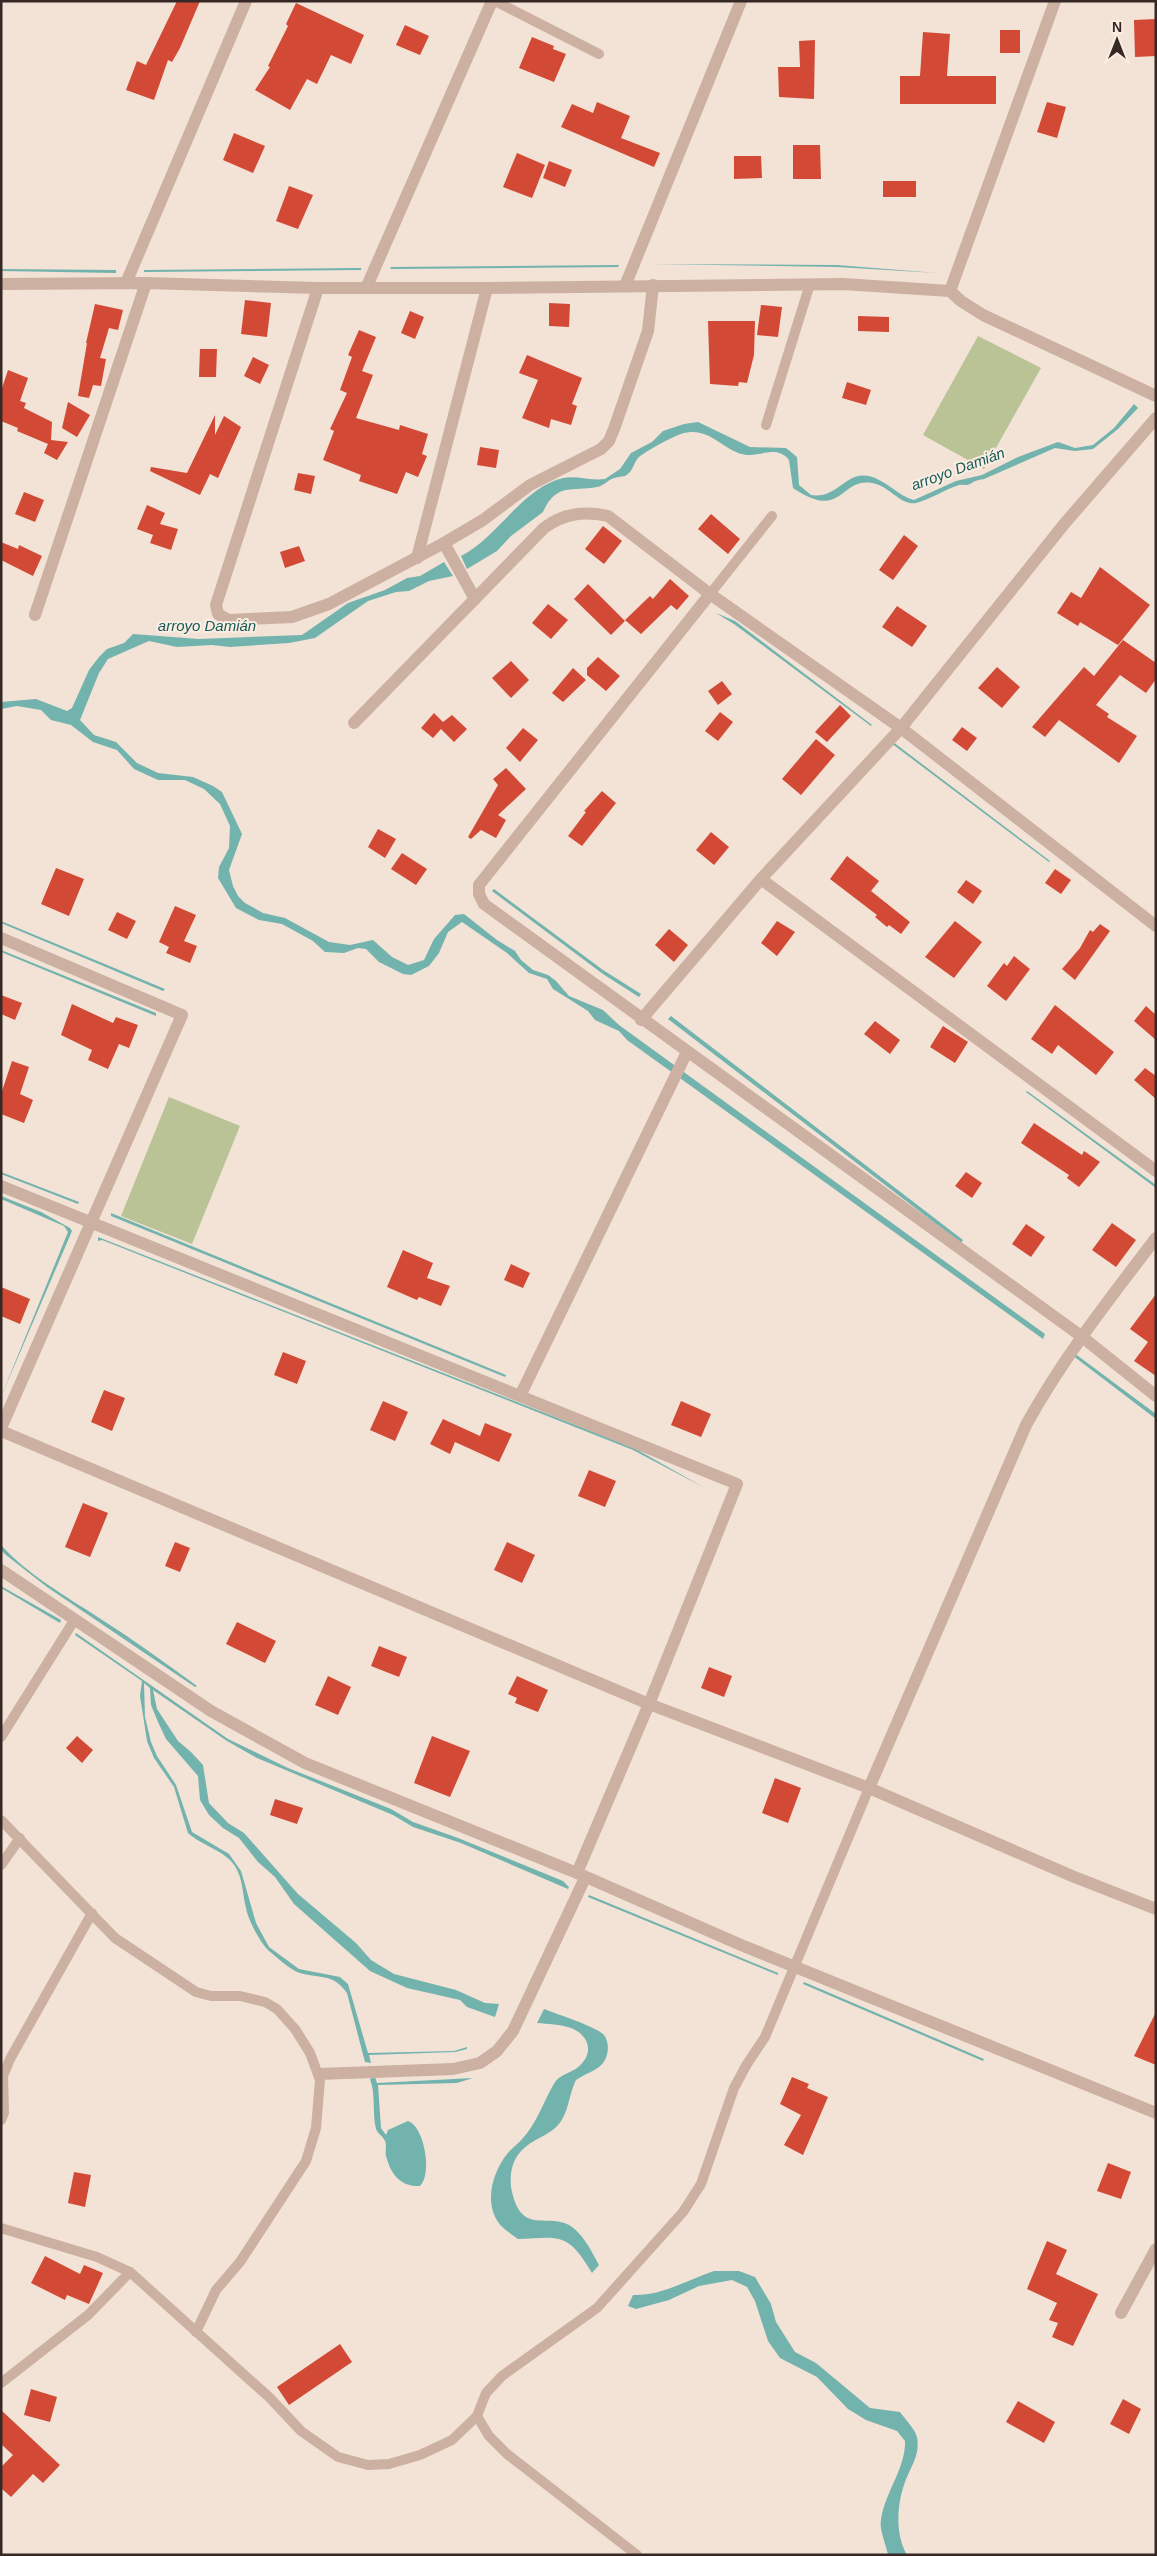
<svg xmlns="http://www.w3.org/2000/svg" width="1157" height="2556" viewBox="0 0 1157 2556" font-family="Helvetica,sans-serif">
  <rect width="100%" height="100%" fill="#f3e2d6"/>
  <g fill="#b9c395">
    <polygon points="978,336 1041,368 984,469 923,435"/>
    <polygon points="169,1097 240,1126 192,1244 121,1216"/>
  </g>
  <g fill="#72b3ae">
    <polygon points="650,264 837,265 937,273 837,267"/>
    <polygon points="619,265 618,267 390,269 391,267"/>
    <polygon points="361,268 361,270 144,272 144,270"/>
    <polygon points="1,269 116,270 116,273 1,271"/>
    <path d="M1134 404 1138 408 1118 429 1093 449 1075 451 1055 448 984 479C977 480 975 481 970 484 966 486 962 484 959 485 944 490 931 499 916 503 902 506 889 487 876 484 839 474 845 523 793 488L789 460C777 445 762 456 747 455 724 453 712 427 684 433 675 435 644 452 638 458 633 464 633 472 625 476 621 477 617 477 614 478 608 480 603 486 597 487 571 492 557 482 543 512L511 536 497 551 467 569 461 556C498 537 522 488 563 478 577 475 591 481 605 479L620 469 631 453 652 442 663 431 684 424 698 422 750 447 786 448 797 457 799 485 811 495C838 499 845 471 869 476 886 480 898 496 914 500L956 481 982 475 1018 457 1058 442 1075 448 1093 445 1114 428Z"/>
    <polygon points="444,562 453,576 429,581 409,591 396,592 368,601 315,638 289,643 230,647 212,645 177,647 149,641 142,644 108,659 99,673 80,720 94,735 116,742 137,763 158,773 193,777 213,786 222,792 242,834 229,870 233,886 238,896 245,903 263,913 285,918 329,942 350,945 373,940 392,957 408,965 424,960 434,939 455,915 464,914 497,940 515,951 521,960 533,970 548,975 556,981 569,996 603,1010 619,1025 1045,1334 1043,1339 627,1040 619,1031 595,1020 588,1011 553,989 547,979 529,973 507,953 462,922 448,932 439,953 429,966 411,975 403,974 379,962 366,949 358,948 344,953 325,952 313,941 282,924 259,920 236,908 218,878 219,867 229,848 230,826 220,804 204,789 185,780 158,780 134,769 117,750 93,742 71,725 51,720 41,710 17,706 1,709 1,702 36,699 67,711 72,708 89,670 99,657 107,649 124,643 133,634 199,639 302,635 348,603 385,590 407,578 420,576"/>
    <polygon points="716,613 735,621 872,725 871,726 734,624"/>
    <polygon points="893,742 1050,861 1049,862 891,743"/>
    <polygon points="494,889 603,970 641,994 639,997 603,974 492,891"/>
    <polygon points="1,921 165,989 163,991 1,923"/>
    <polygon points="1,950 156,1013 156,1016 1,952"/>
    <polygon points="671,1016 963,1240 961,1243 668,1019"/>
    <polygon points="1027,1091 1156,1185 1156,1188 1026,1092"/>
    <polygon points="1,1172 79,1202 78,1204 1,1174"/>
    <polygon points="1,1196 41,1212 70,1228 72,1231 1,1397 68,1232 64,1226 1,1199"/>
    <polygon points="111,1213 506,1375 505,1377 111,1216"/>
    <polygon points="98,1237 634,1448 705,1488 633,1450 102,1240 98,1241"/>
    <polygon points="1074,1353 1156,1414 1156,1419 1072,1355"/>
    <path d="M1 1545C27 1574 64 1595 96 1616 131 1638 164 1662 197 1686L195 1687 47 1587 6 1555 1 1550Z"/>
    <polygon points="1,1586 61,1620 60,1623 1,1588"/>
    <path d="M76 1633 228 1739 288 1768 391 1809 413 1822 458 1838 563 1881 569 1887 568 1889 461 1843 413 1827 393 1815 257 1758 227 1741 153 1690 157 1709 178 1741 191 1752 203 1765 209 1803 228 1823 244 1833 298 1894 356 1943 371 1960 394 1974 456 1990 485 2003 499 2004 495 2017 467 2007 460 2000 407 1988 370 1971 294 1904 275 1877 258 1862 239 1838 223 1828 209 1815 200 1800 198 1776 166 1739 158 1722 151 1705 150 1688 144 1683 145 1717 151 1742 157 1756 176 1785 192 1832 229 1854 241 1871 256 1923 269 1947 299 1969 340 1977 348 1984 368 2053 454 2051 467 2047V2049L455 2052 369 2055 371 2063 365 2062 347 1993C333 1973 321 1979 300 1973 290 1970 278 1958 269 1951 261 1944 248 1920 246 1908 243 1897 243 1883 238 1872 230 1851 203 1847 188 1833L174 1787 154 1758 147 1741 140 1696 142 1681 75 1635Z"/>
    <polygon points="589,1895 778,1973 778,1975 588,1897"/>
    <polygon points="804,1982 984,2059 983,2061 803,1984"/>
    <path d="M544 2009C557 2014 594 2026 603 2034 610 2041 609 2056 603 2063 597 2071 584 2074 576 2080 568 2096 569 2116 555 2128 541 2140 524 2141 514 2162 510 2171 510 2183 512 2192 522 2235 546 2213 569 2225 582 2232 592 2252 599 2265L592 2273C568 2232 560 2237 518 2239 511 2234 503 2229 498 2222 484 2201 493 2172 507 2154 512 2148 518 2144 523 2138 537 2123 544 2100 555 2082 560 2075 570 2073 577 2068 594 2055 591 2036 571 2028 560 2024 548 2024 537 2023Z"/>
    <path d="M375 2077 377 2083 473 2078 457 2083 378 2085 381 2128 386 2135 388 2130 408 2121C424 2126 433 2174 420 2186 401 2187 391 2175 386 2156 385 2152 387 2145 385 2141 383 2136 378 2134 376 2129 372 2112 376 2095 370 2079Z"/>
    <path d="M714 2271H739L755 2277 771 2304 776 2322 795 2352 816 2363 870 2408 900 2412C905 2419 915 2429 917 2437 920 2453 913 2463 907 2477 897 2500 894 2533 907 2555H888C886 2544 879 2530 881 2520 885 2492 906 2468 905 2441L897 2431 866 2420 848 2409 817 2377 780 2358 768 2341 755 2301 747 2287 732 2280 699 2286 669 2300 636 2309 628 2306 633 2295C662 2296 687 2280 714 2271Z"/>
  </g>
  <g fill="#d24a35">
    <polygon points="177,1 200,1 180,48 172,62 168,60 154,100 126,90 137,61 146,65"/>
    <polygon points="296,3 364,35 351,64 331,55 317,84 307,79 290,110 255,90 270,67 268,66 288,26 286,24"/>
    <polygon points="1156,19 1156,56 1135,57 1134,20"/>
    <polygon points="405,25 429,36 420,55 396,45"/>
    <rect x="1000" y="30" width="20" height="23"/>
    <polygon points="923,32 950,34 947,76 996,76 996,104 900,104 900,76 920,76"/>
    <polygon points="532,37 554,46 553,49 566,54 554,82 519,68"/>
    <polygon points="815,40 814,99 779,97 778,67 800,67 799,41"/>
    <polygon points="597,102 630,116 621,138 660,153 654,167 561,127 572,104 593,113"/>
    <polygon points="1047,102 1066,107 1057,138 1037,132"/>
    <polygon points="234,133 265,146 253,173 223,160"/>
    <polygon points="793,145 820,145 821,179 793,179"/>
    <polygon points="517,153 545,165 532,198 503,187"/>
    <polygon points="734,156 761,156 762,178 734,179"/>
    <polygon points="549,161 572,170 565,187 543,178"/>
    <rect x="883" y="181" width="33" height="16"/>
    <polygon points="289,186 313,195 298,229 276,221"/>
    <polygon points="245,300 271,303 267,337 241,334"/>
    <polygon points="549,303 570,304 569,327 549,326"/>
    <polygon points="95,304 123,310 118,330 109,328 100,358 106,359 101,386 93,385 89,398 78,396 87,343 86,343"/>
    <polygon points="761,305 782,307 778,337 757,335"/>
    <polygon points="410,311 424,317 415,339 401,333"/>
    <polygon points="858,316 889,317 889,332 858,331"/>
    <polygon points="708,321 755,321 754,355 747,383 739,382 738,386 710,384"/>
    <polygon points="359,330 376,337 362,371 373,375 356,418 399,430 400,425 428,434 422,454 427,456 418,477 406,472 397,494 359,481 361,475 323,460 334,431 330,429 347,393 340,390 352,357 348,355"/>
    <polygon points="200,349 217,349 216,377 199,377"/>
    <polygon points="527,355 582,378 572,404 577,406 571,425 551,419 549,428 522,418 538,380 519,373"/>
    <polygon points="253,357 269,365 260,384 244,376"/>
    <polygon points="8,370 28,378 20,401 26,403 24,408 52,422 51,440 68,442 57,460 44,453 48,444 17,431 18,428 1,421 1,391"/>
    <polygon points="847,382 871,390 866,405 842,398"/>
    <polygon points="68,402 90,415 77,437 62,428"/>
    <polygon points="215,415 215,435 224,416 241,427 218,478 210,474 200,495 150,471 151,467 187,473"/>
    <polygon points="480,447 499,450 496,468 477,465"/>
    <polygon points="298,473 315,476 311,494 294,490"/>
    <polygon points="24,492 44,500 35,522 15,514"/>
    <polygon points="147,505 165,513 160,524 178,529 171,550 150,543 153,535 137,529"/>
    <polygon points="711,514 740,539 728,554 698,529"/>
    <polygon points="603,526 622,541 604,564 585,549"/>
    <polygon points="904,535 918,546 893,580 879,570"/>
    <polygon points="1,542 18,549 19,545 42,556 33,576 1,560"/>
    <polygon points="299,546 305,561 285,568 280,552"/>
    <polygon points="1100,567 1150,605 1118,645 1080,622 1078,626 1057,613 1071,592 1081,598"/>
    <polygon points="670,579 689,596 677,610 671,605 641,634 625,620 650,596 653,599"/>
    <polygon points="588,584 625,621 611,635 574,599"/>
    <polygon points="548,604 568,620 551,639 532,623"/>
    <polygon points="897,606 927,626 912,647 882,627"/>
    <polygon points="1123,640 1156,663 1156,679 1146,693 1120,675 1096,705 1109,714 1107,717 1137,736 1119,763 1059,720 1045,737 1032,727 1084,667 1094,676"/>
    <polygon points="598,657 620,676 606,691 587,675 587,668"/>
    <polygon points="511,661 529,680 511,698 492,678"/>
    <polygon points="997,667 1020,687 1002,708 978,688"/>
    <polygon points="573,668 586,680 563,702 552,693"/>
    <polygon points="722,681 732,694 718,705 708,691"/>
    <polygon points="840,705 851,716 827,742 815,732"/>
    <polygon points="720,712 733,722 718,741 705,731"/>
    <polygon points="434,713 443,722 452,715 467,729 454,742 441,729 433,738 421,728"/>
    <polygon points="962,727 977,738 967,751 952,740"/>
    <polygon points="523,728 538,740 520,762 506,748"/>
    <polygon points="816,739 835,755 801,795 782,779"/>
    <polygon points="506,768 526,789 498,815 506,820 496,838 481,830 471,839 468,837 498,785 493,779"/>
    <polygon points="602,791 616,803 582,846 568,836 586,812 584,811"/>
    <polygon points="378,829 396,839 385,858 368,847"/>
    <polygon points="711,832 729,847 714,865 696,850"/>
    <polygon points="402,853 427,869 416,885 391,869"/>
    <polygon points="847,856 879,881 871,891 910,922 901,934 889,925 887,927 875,917 877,915 830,879"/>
    <polygon points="56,868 84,879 69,916 41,904"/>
    <polygon points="1055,869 1071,880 1061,894 1045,883"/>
    <polygon points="966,880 982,891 973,904 957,892"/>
    <polygon points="175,906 196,915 184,941 197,946 190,963 166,953 169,947 159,942"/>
    <polygon points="117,912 136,921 127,939 108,930"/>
    <polygon points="777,921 795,932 777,956 761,943"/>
    <polygon points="955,921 982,942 954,978 925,957"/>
    <polygon points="1100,924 1110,931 1075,980 1062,969 1080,948 1090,930 1093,932"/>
    <polygon points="669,929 688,945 674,962 655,945"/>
    <polygon points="1014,956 1030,969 1006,1001 987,986 1004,963 1007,966"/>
    <polygon points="1,995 22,1003 15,1020 1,1014"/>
    <polygon points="72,1004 113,1023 116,1017 138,1025 129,1048 119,1044 108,1069 88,1060 92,1050 61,1035"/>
    <polygon points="1055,1005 1114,1052 1096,1075 1058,1045 1052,1054 1031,1039"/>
    <polygon points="1146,1006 1156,1015 1156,1040 1134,1021"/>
    <polygon points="875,1021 900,1040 890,1054 864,1034"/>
    <polygon points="943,1026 968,1042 955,1063 930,1047"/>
    <polygon points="12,1061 29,1067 20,1094 33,1100 24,1123 1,1114 1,1094"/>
    <polygon points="1145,1068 1156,1076 1156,1099 1134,1080"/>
    <polygon points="1034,1123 1082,1155 1084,1151 1100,1162 1079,1187 1067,1178 1069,1175 1021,1143"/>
    <polygon points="966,1172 982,1183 972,1198 955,1186"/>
    <polygon points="1112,1223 1136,1240 1116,1267 1092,1250"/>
    <polygon points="1026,1224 1045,1237 1031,1257 1012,1244"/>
    <polygon points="403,1250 433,1263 427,1278 450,1286 441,1306 419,1297 417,1300 387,1287"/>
    <polygon points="511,1264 530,1273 523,1288 504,1280"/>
    <polygon points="1,1287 30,1299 20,1324 1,1316"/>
    <polygon points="1156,1294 1156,1376 1134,1361 1148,1342 1130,1329"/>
    <polygon points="283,1352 306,1361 297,1384 274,1375"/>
    <polygon points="104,1390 125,1398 112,1431 91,1422"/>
    <polygon points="383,1401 408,1412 395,1441 370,1430"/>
    <polygon points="681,1401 711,1414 701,1437 671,1425"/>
    <polygon points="443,1419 480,1436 485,1423 512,1434 499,1462 455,1442 450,1454 430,1444"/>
    <polygon points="589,1470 616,1481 605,1507 578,1496"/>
    <polygon points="83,1503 108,1513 90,1557 65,1547"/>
    <polygon points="175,1542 190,1548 180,1572 165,1566"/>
    <polygon points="507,1542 535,1555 522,1583 494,1570"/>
    <polygon points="237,1622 276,1641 265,1663 226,1644"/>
    <polygon points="379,1646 407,1657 399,1677 371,1666"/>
    <polygon points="709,1667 732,1676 724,1697 701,1688"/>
    <polygon points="328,1676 351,1687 338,1715 315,1705"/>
    <polygon points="517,1676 548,1690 538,1712 515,1703 517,1698 508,1694"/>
    <polygon points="77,1736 93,1750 82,1763 66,1748"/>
    <polygon points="432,1736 470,1751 450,1797 414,1783"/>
    <polygon points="775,1778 801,1788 788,1823 762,1813"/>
    <polygon points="275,1799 303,1808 297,1824 270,1815"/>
    <polygon points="1156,2012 1156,2065 1134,2056"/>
    <polygon points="792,2077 809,2084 807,2088 828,2097 803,2155 784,2145 801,2115 780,2104"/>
    <polygon points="1108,2163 1131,2172 1121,2199 1097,2191"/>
    <polygon points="74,2172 91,2175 85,2207 68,2203"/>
    <polygon points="1047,2241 1067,2250 1056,2274 1098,2294 1073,2346 1052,2337 1058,2323 1049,2320 1057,2303 1027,2289"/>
    <polygon points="45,2256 80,2274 84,2265 103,2273 89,2304 67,2295 65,2300 31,2283"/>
    <polygon points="340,2344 352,2362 289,2405 277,2387"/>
    <polygon points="31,2389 57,2397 50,2422 24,2415"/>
    <polygon points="1123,2399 1141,2409 1129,2434 1110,2424"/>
    <polygon points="1018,2401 1055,2422 1044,2443 1006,2422"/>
    <polygon points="1,2410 60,2465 43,2483 33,2474 11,2497 1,2488 1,2467 13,2455 1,2444"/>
  </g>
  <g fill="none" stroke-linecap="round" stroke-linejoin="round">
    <g stroke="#ccb0a1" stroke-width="10">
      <polyline points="495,1 599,54"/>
      <polyline points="766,425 810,284"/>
      <polyline points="710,594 772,516"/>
      <polyline points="1,1737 75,1619"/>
      <polyline points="1,1820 115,1938 196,1992 211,1996 240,1996 265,2002 277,2009 295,2029 310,2053 320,2080 316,2128 306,2161 240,2262 216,2290 196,2332"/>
      <polyline points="1,1865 20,1838"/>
      <polyline points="1,2120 4,2113 3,2076 10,2059 92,1913"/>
      <polyline points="1,2228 97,2257 130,2272 270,2398 301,2431 338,2457 368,2465 389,2464 420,2455 452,2440 477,2416 486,2393 502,2376 597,2308 683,2212 701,2184 734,2088 747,2064 765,2037 869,1788"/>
      <polyline points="1,2383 88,2315 130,2272"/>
      <polyline points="477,2416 489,2436 507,2454 637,2555"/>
    </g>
    <g stroke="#ccb0a1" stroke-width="12">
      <polyline points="126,283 246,1"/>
      <polyline points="1,284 146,283 318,288 487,288 843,284 950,291 961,301 983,315 1156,396"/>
      <polyline points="367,286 492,1"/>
      <polyline points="625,286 741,1"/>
      <polyline points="318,288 216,605 218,614 228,620 292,617 329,604 444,543 483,520 530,485 601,449 609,441 614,429 648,331 653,285"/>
      <polyline points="950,291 1055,1"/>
      <polyline points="444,543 475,599"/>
      <polyline points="417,558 487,288"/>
      <polyline points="710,594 479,885 479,894 484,904 1081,1336 1156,1396"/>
      <polyline points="35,615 146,283"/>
      <path d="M354 723 544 528C564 513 584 511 608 516L710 594 901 728 1156 926"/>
      <polyline points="761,879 1156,1171"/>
      <polyline points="1,938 182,1015 1,1428"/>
      <polyline points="641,1020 761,879 901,728 1065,523 1156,418"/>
      <polyline points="1,1186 737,1484 649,1704 577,1873"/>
      <polyline points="520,1396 687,1052"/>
      <polyline points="1,1431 649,1704 869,1788 1072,1876 1156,1909"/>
      <polyline points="1,1570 211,1711 305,1763 577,1873 741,1945 1156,2113"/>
      <path d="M869 1788 1026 1425C1063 1358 1110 1298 1156 1238"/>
      <polyline points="319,2074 453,2069 480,2063 497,2051 513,2031 585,1878"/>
      <polyline points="1121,2313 1156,2249"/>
    </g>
  </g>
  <g text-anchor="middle" stroke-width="4" stroke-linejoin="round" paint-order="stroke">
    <g font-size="15" font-style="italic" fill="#165b58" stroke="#fbede2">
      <text transform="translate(958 469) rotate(-20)" y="5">arroyo Damián</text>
      <text x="207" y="631">arroyo Damián</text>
    </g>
  </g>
  <rect width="1157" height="2556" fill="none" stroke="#352825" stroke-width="5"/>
  <g transform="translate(1117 40)" stroke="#fbede2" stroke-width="4" paint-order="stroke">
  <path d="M0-4L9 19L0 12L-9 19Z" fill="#352825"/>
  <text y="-8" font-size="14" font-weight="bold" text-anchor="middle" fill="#352825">N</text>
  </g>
</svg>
